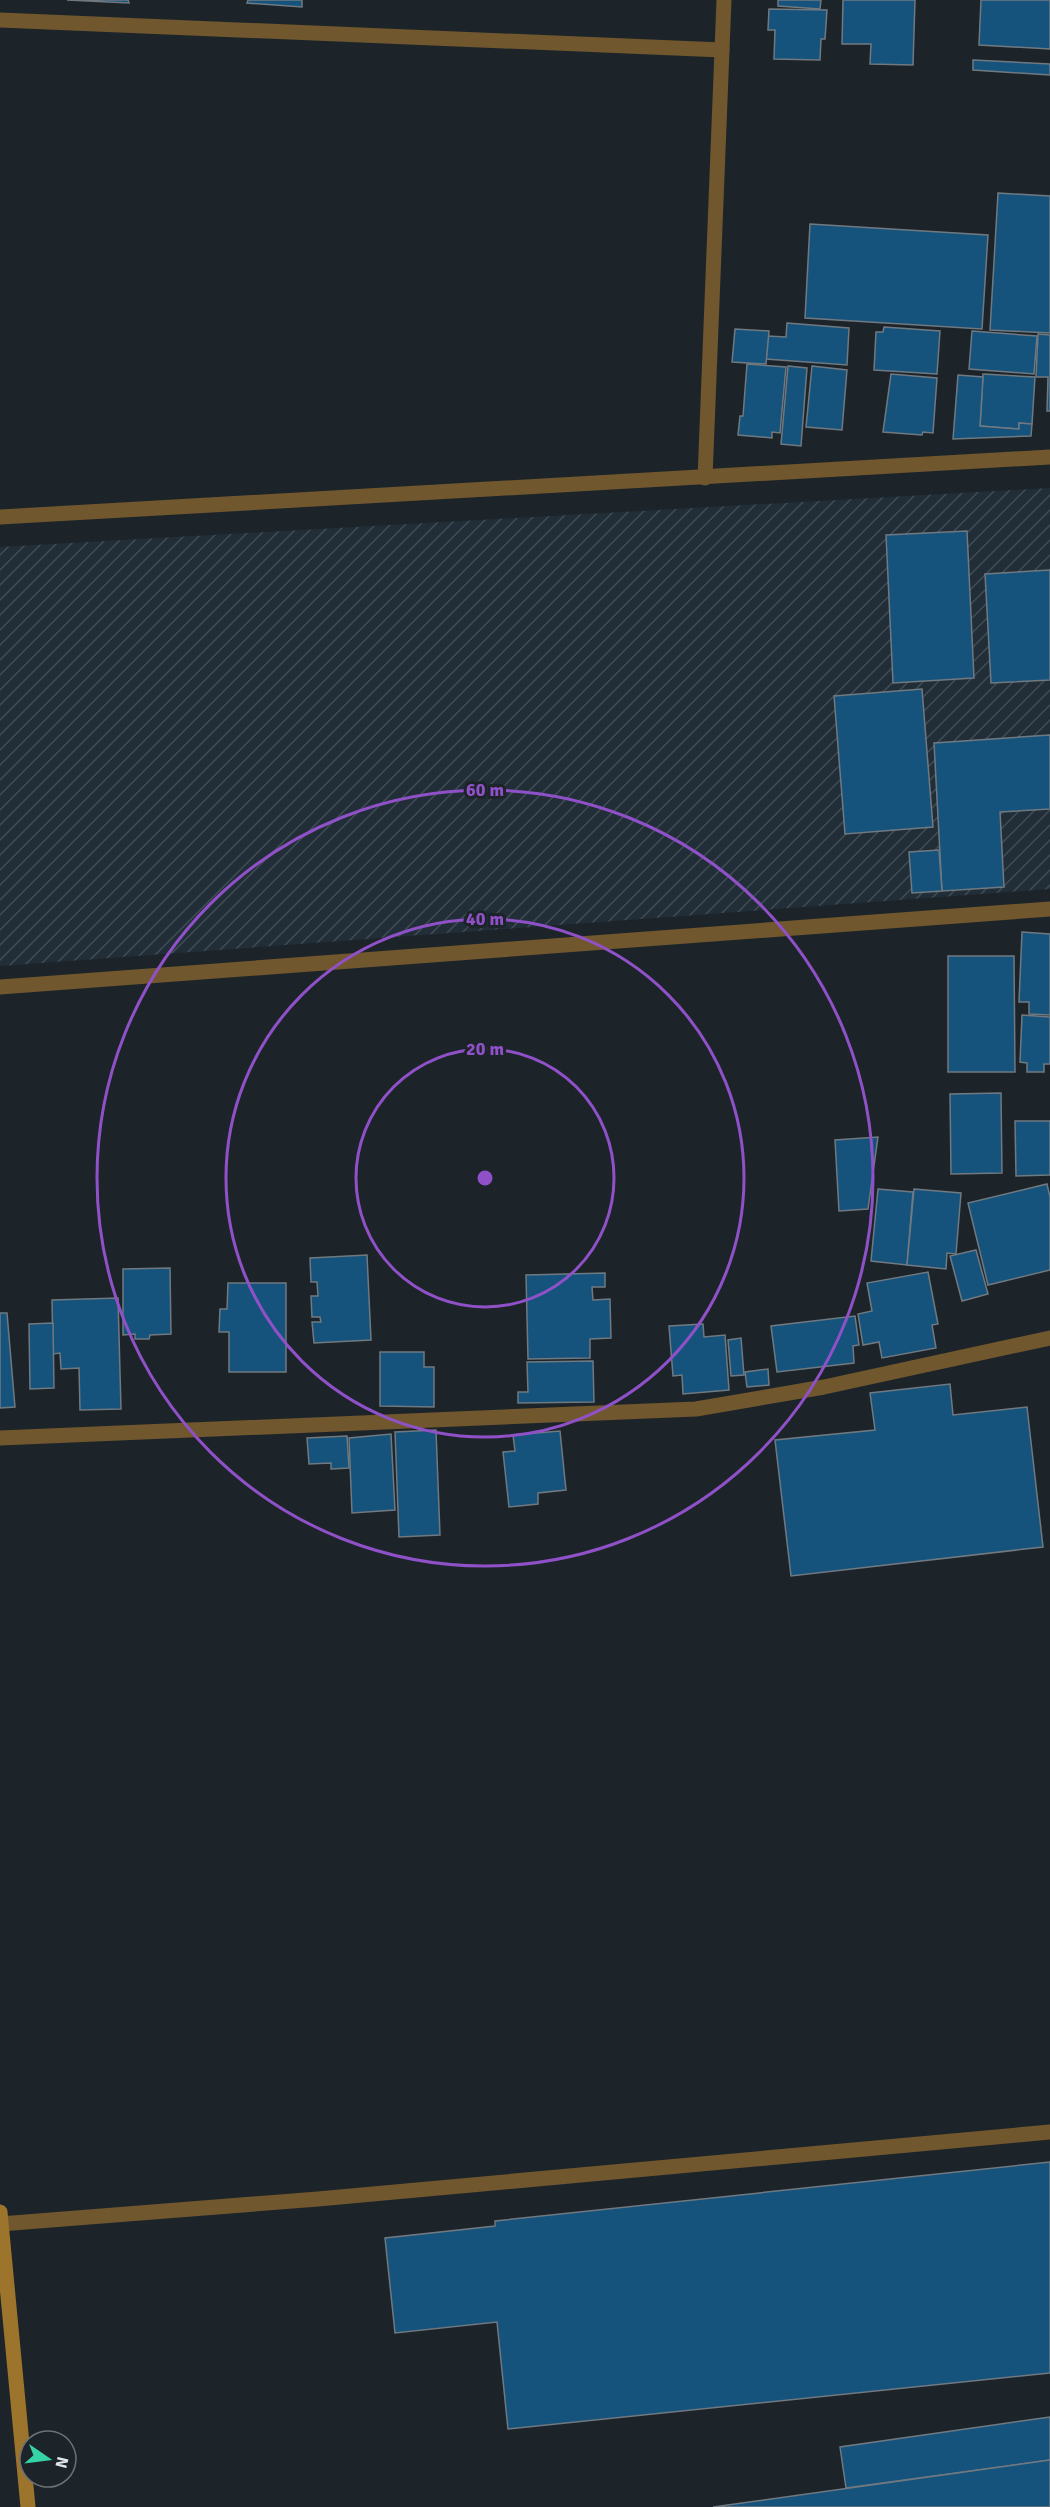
<svg xmlns="http://www.w3.org/2000/svg" width="1050" height="2507" viewBox="0 0 1050 2507" font-family="Signika,sans-serif">
  <defs>
    <pattern id="industrial-furrows" width="10" height="10" patternUnits="userSpaceOnUse" patternTransform="scale(1.5)"><rect width="10" height="10" fill="#212e38"/><path d="M-1 1l2-2M0 10L10 0M9 11l2-2" fill="none" stroke="#414c55"/></pattern>
  </defs>
  <rect width="100%" height="100%" fill="#1c242a"/>
  <polygon fill="url(#industrial-furrows)" points="1050,488 1050,889 0,966 0,547"/>
  <g fill="#15537c" stroke="#707980" stroke-width="1.5">
    <polygon points="67,0 128,0 129,3"/>
    <polygon points="248,0 302,0 302,7 247,3"/>
    <polygon points="778,0 821,0 820,9 778,6"/>
    <polygon points="843,0 915,0 913,65 870,64 871,44 842,44"/>
    <polygon points="981,0 1050,0 1050,49 979,45"/>
    <polygon points="769,9 827,10 825,39 821,39 820,60 774,59 775,30 768,30"/>
    <polygon points="973,60 1050,64 1050,75 973,70"/>
    <polygon points="998,193 1050,196 1050,333 990,330"/>
    <polygon points="810,224 988,235 982,329 805,318"/>
    <polygon points="787,323 849,328 847,365 766,359 768,336 786,337"/>
    <polygon points="884,327 940,331 937,374 874,370 876,332 883,332"/>
    <polygon points="735,329 769,331 766,364 732,362"/>
    <polygon points="972,331 1037,336 1034,374 969,369"/>
    <polygon points="1038,334 1050,335 1050,411 1047,411 1048,377 1036,377"/>
    <polygon points="747,364 786,367 780,433 772,432 772,438 738,435 740,416 743,416"/>
    <polygon points="788,366 807,368 801,446 781,444"/>
    <polygon points="812,366 847,370 842,430 806,427"/>
    <polygon points="891,374 937,378 933,433 923,432 922,435 883,432"/>
    <polygon points="983,374 1035,377 1032,424 1019,423 1019,429 980,426"/>
    <polygon points="958,375 983,377 980,426 1019,429 1019,423 1032,424 1031,436 953,439"/>
    <polygon points="967,531 974,678 893,683 886,535"/>
    <polygon points="1050,570 1050,680 991,683 985,574"/>
    <polygon points="922,689 933,827 845,834 834,696"/>
    <polygon points="1050,735 1050,809 1000,812 1004,887 942,891 934,743"/>
    <polygon points="939,850 942,891 912,893 909,852"/>
    <polygon points="1022,932 1050,934 1050,1015 1029,1014 1029,1002 1019,1002"/>
    <polygon points="948,956 1014,956 1015,1072 948,1072"/>
    <polygon points="1022,1015 1050,1017 1050,1064 1044,1064 1044,1072 1027,1072 1027,1063 1020,1062"/>
    <polygon points="1001,1093 1002,1173 951,1174 950,1094"/>
    <polygon points="1015,1121 1050,1121 1050,1175 1016,1176"/>
    <polygon points="878,1137 868,1209 839,1211 835,1140"/>
    <polygon points="1047,1184 1050,1197 1050,1270 988,1285 968,1203"/>
    <polygon points="878,1189 913,1192 907,1265 871,1261"/>
    <polygon points="914,1189 961,1193 956,1254 947,1253 946,1269 907,1265"/>
    <polygon points="976,1250 988,1294 962,1301 950,1256"/>
    <polygon points="367,1255 371,1340 314,1343 312,1322 321,1322 320,1317 312,1317 311,1296 318,1296 317,1282 311,1282 310,1258"/>
    <polygon points="170,1268 171,1334 150,1335 149,1339 135,1339 135,1334 123,1335 123,1269"/>
    <polygon points="928,1272 938,1324 932,1325 936,1348 882,1358 879,1342 863,1345 858,1314 872,1311 867,1283"/>
    <polygon points="605,1273 605,1287 592,1287 593,1300 610,1299 611,1338 590,1339 590,1358 528,1359 526,1275"/>
    <polygon points="228,1283 286,1283 286,1372 229,1372 229,1332 219,1332 220,1309 227,1309"/>
    <polygon points="118,1298 121,1409 80,1410 79,1368 61,1369 60,1353 53,1354 52,1300"/>
    <polygon points="0,1313 7,1313 15,1407 0,1408"/>
    <polygon points="855,1316 859,1345 853,1346 854,1363 777,1372 771,1326"/>
    <polygon points="53,1323 54,1388 30,1389 29,1324"/>
    <polygon points="703,1324 704,1337 725,1335 729,1390 683,1394 682,1375 673,1376 669,1326"/>
    <polygon points="741,1338 744,1375 731,1376 728,1340"/>
    <polygon points="380,1352 424,1352 424,1367 434,1367 434,1407 380,1406"/>
    <polygon points="593,1361 594,1402 518,1403 518,1392 528,1392 527,1362"/>
    <polygon points="768,1369 769,1385 747,1387 745,1372"/>
    <polygon points="950,1384 953,1415 1027,1407 1043,1547 791,1576 775,1440 875,1430 870,1393"/>
    <polygon points="436,1430 440,1535 399,1537 395,1432"/>
    <polygon points="560,1431 566,1490 538,1493 538,1504 509,1507 503,1452 515,1451 513,1435"/>
    <polygon points="391,1434 395,1510 352,1513 349,1438"/>
    <polygon points="347,1436 349,1468 331,1469 331,1463 309,1464 307,1438"/>
    <polygon points="1050,2162 1050,2373 508,2429 497,2322 395,2333 385,2238 495,2226 495,2221"/>
    <polygon points="1050,2417 1050,2460 846,2488 840,2447"/>
    <polygon points="1050,2460 1050,2507 713,2507"/>
  </g>
  <g fill="none" stroke-linecap="round" stroke-linejoin="round">
    <g stroke="#71572d" stroke-width="15">
      <polyline points="0,20 722,50"/>
      <polyline points="705,478 724,0"/>
      <polyline points="0,517 1050,457"/>
      <polyline points="0,987 1050,909"/>
      <polyline points="0,1438 696,1409 824,1387 1050,1338"/>
      <polyline points="0,2224 318,2199 1050,2132"/>
    </g>
    <polyline stroke="#9d742b" stroke-width="15" points="0,2212 28,2507"/>
  </g>
  <g fill="none" stroke="#9051c8" stroke-width="3">
    <circle cx="485" cy="1178" r="129"/>
    <circle cx="485" cy="1178" r="259"/>
    <circle cx="485" cy="1178" r="388"/>
  </g>
  <circle cx="485" cy="1178" r="9" fill="#9051c8" stroke="#1c242a" stroke-width="3"/>
  <g font-size="18" text-anchor="middle" font-weight="bold" fill="#9051c8" stroke="#1c242a" stroke-width="6" stroke-linejoin="round" paint-order="stroke">
    <text x="485" y="796">60 m</text>
    <text x="485" y="925">40 m</text>
    <text x="485" y="1055">20 m</text>
  </g>
  <g transform="translate(48 2459) rotate(104)"><circle r="28" fill="#1c242a" stroke="#6b7277" stroke-width="1.5"/>
  <path d="M0-4.5L10 22L0 15L-10 22Z" fill="#35d4a7"/>
  <text y="-9" font-size="16" font-weight="bold" text-anchor="middle" fill="#e2e7eb">N</text>
  </g>
</svg>
